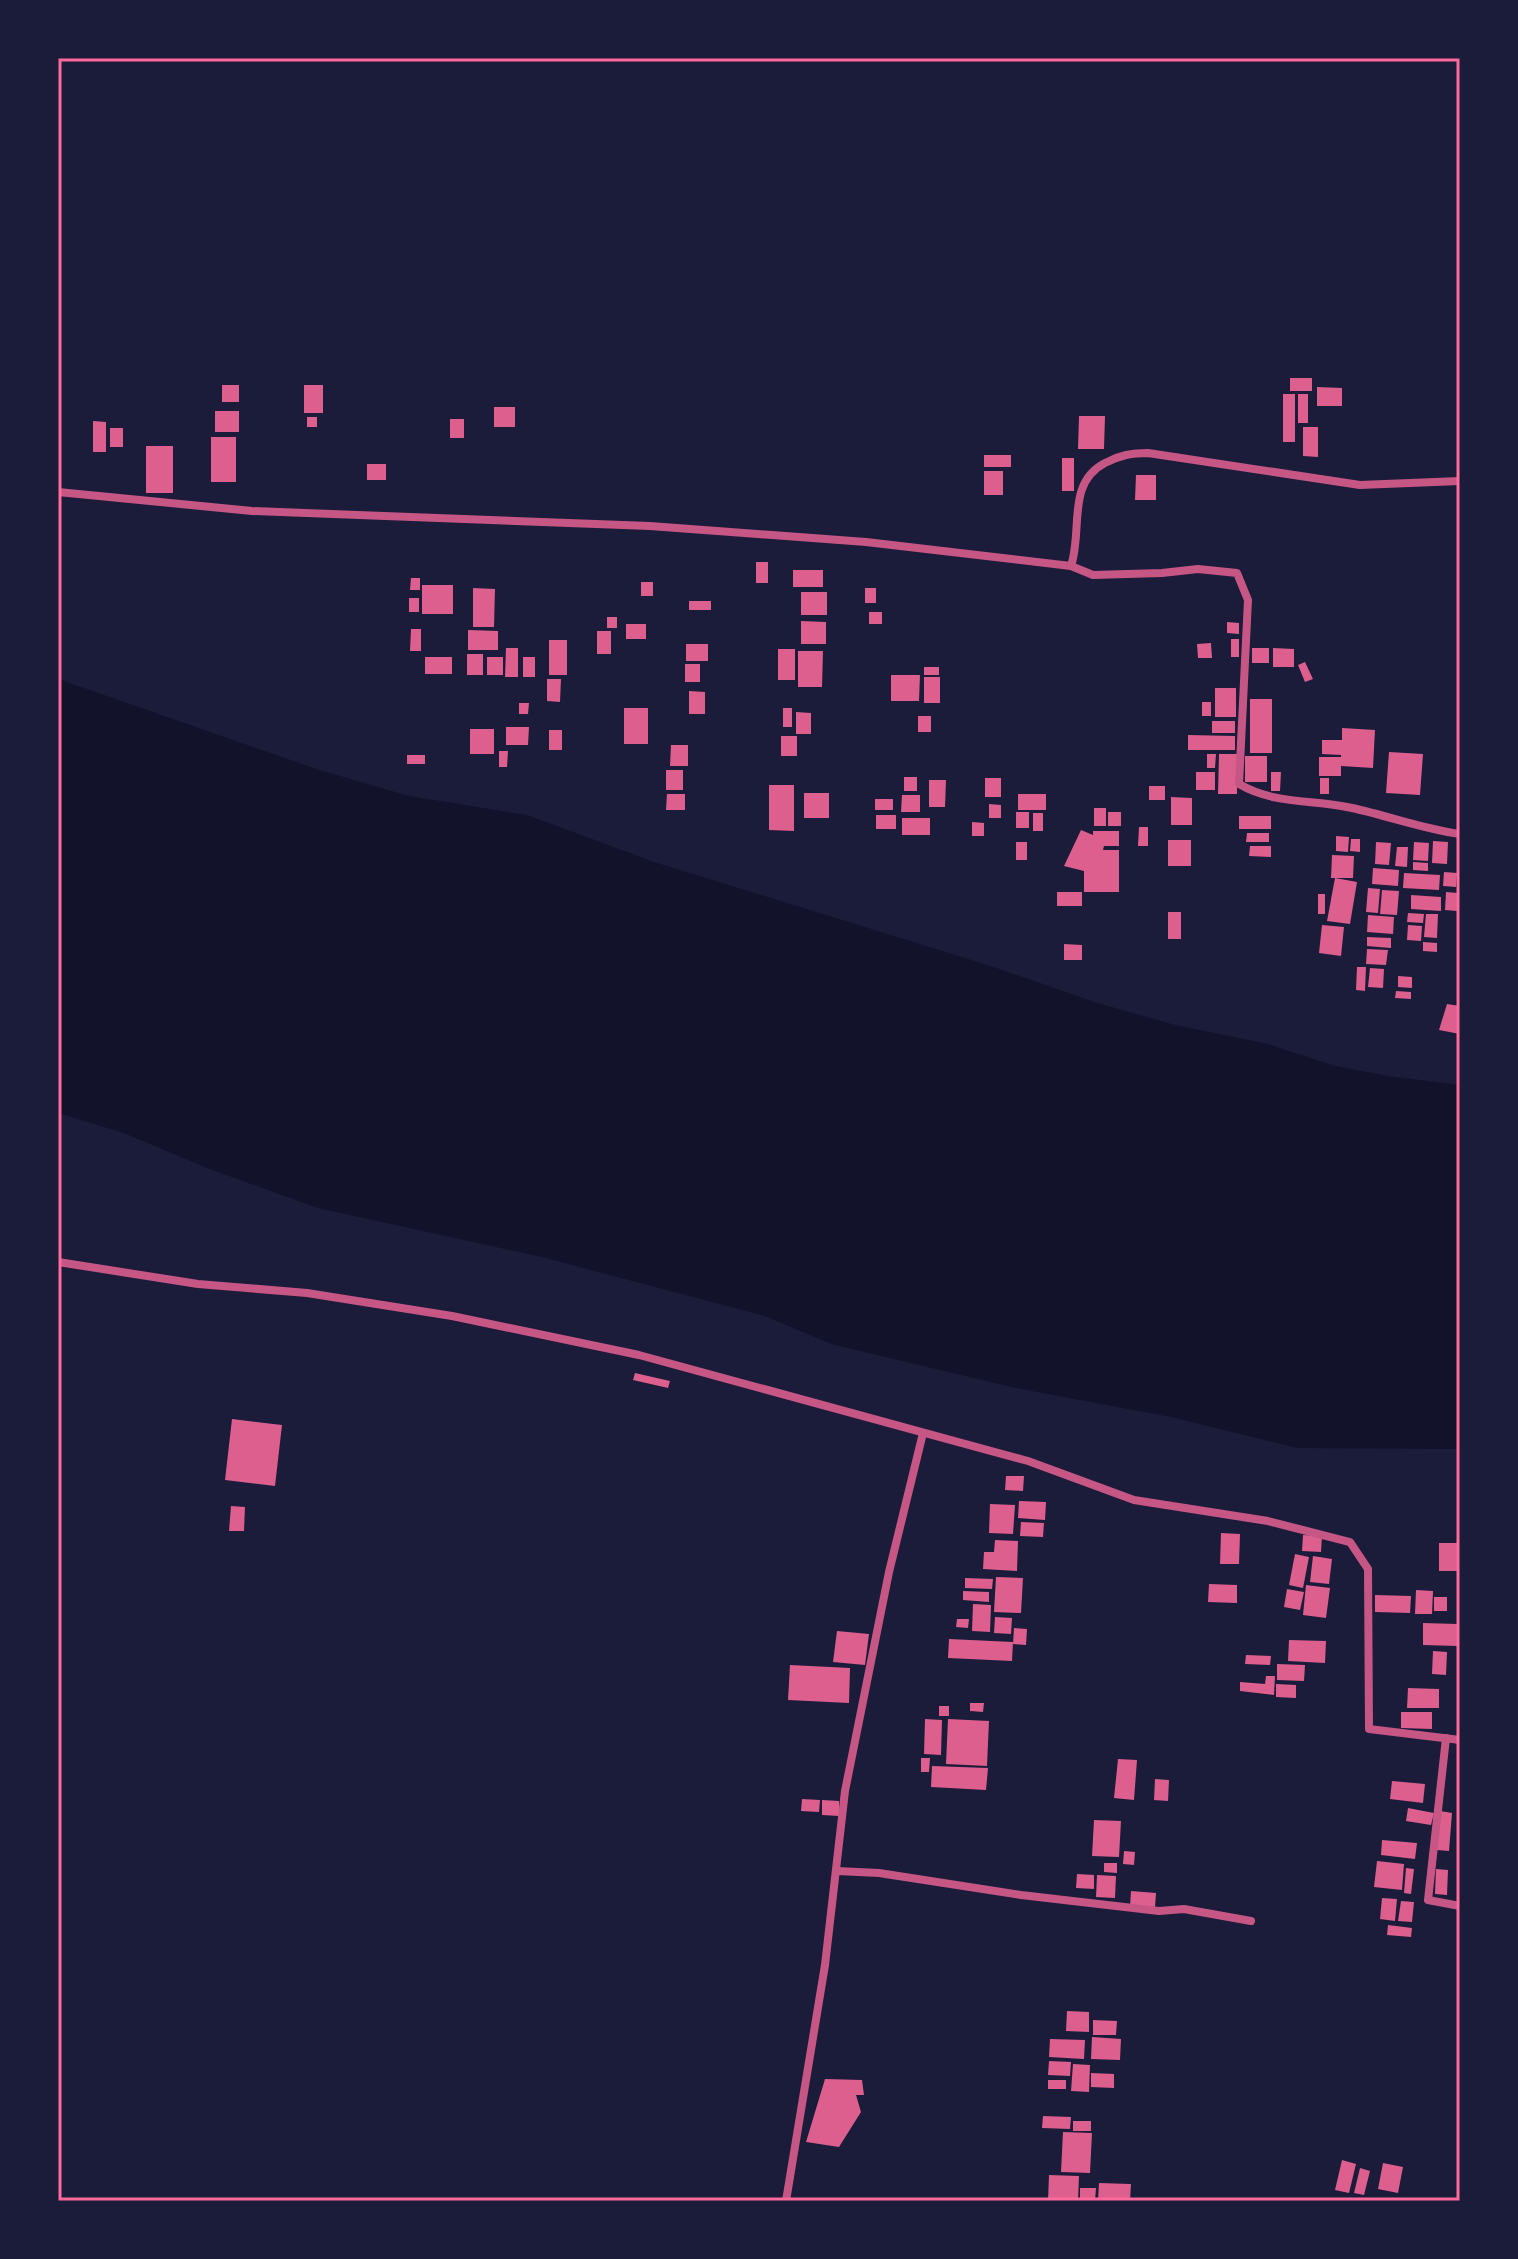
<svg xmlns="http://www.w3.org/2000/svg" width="1518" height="2259" viewBox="0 0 1518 2259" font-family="'PT Sans Narrow',sans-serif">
  <rect width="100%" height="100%" fill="#1b1b3a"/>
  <polygon fill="#12122b" points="58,679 319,770 409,796 527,815 654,862 994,967 1094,1002 1175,1025 1268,1044 1335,1066 1388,1076 1460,1085 1460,1449 1297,1448 1171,1417 1016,1388 831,1344 765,1316 542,1257 318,1208 207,1168 124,1133 58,1113"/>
  <g fill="#dd5f8e">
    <rect x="1290" y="378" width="22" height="13"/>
    <rect x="222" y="385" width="17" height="17"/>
    <rect x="304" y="385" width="19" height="28"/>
    <polygon points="1317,387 1342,388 1342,406 1317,406"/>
    <rect x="1283" y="394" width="12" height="48"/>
    <rect x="1298" y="394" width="10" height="29"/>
    <rect x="494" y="407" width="21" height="20"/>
    <rect x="215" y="411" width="24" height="21"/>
    <polygon points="1079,416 1105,416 1104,449 1078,449"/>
    <rect x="307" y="417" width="10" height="10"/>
    <rect x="450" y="419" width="14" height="19"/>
    <polygon points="93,421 106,422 106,452 93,452"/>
    <polygon points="1303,427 1318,427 1318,457 1303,456"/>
    <rect x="110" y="428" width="13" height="19"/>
    <rect x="211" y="437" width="25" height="45"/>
    <rect x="146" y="446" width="27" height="47"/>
    <rect x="984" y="455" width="27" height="12"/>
    <rect x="1062" y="458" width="12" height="33"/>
    <rect x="367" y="464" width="19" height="16"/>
    <rect x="984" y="471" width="19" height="24"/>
    <polygon points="1136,475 1156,475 1156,500 1135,500"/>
    <rect x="756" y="562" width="12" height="21"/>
    <rect x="793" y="570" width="30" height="17"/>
    <polygon points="411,578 420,578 420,590 410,590"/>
    <rect x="641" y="582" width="12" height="14"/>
    <rect x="422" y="585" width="31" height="29"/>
    <polygon points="473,588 495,589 494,627 473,627"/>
    <rect x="865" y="588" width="11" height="15"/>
    <rect x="801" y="592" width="26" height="23"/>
    <rect x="409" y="598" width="10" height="14"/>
    <rect x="689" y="601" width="22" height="9"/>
    <rect x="869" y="612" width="13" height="12"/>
    <rect x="607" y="617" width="10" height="11"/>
    <polygon points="801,621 826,622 826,644 801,644"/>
    <polygon points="1227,622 1239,623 1239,634 1227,633"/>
    <rect x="626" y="624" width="20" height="15"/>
    <polygon points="411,629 421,629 421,651 410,651"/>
    <polygon points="468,630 498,631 498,650 468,650"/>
    <rect x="597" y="631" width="14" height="23"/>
    <rect x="1231" y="639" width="8" height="18"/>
    <rect x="549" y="640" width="18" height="35"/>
    <polygon points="1211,643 1212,658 1198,658 1197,644"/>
    <rect x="686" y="644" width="22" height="17"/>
    <polygon points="506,648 518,648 518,677 505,677"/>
    <rect x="1252" y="648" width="17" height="15"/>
    <polygon points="1273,648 1294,649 1294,667 1273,667"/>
    <rect x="778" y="649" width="17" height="31"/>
    <polygon points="798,651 823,651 822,687 798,687"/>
    <rect x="467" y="654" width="16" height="21"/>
    <rect x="425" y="657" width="27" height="17"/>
    <rect x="487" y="657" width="16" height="18"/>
    <rect x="523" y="657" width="12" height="20"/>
    <polygon points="1305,662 1313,679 1305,682 1298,665"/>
    <rect x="685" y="664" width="15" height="18"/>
    <rect x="924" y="667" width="15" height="8"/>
    <polygon points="891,675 920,675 919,701 891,701"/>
    <rect x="924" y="677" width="16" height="26"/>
    <polygon points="547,679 561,679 560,702 547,701"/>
    <rect x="1215" y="688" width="21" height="29"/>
    <polygon points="689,691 705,692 705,714 689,714"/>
    <rect x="1250" y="699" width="22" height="54"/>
    <rect x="1202" y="702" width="9" height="14"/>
    <polygon points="519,703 529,703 528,714 519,714"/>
    <rect x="624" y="708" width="24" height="36"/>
    <rect x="783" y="708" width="9" height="19"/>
    <polygon points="796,712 811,713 811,734 796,734"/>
    <rect x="918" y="716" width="13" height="16"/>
    <rect x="1212" y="721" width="23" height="12"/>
    <polygon points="506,727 529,727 528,745 506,745"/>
    <polygon points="1342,728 1375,730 1373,768 1341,766 1341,776 1319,776 1319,757 1341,757 1341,755 1322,754 1322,740 1342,740"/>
    <rect x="470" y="729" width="24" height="25"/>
    <rect x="549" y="730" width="13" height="20"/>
    <polygon points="1188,735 1235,736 1235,750 1188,750"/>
    <rect x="781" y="736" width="16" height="20"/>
    <polygon points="671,745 688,745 688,766 670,766"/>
    <polygon points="499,751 508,751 507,767 499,767"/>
    <polygon points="1389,752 1423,754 1420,795 1386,793"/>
    <polygon points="1207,754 1216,754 1215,768 1207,768"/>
    <polygon points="1219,754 1237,754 1237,794 1218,794"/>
    <rect x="407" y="755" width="18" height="9"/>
    <rect x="1245" y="756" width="22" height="26"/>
    <rect x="666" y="770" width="17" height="20"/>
    <rect x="1196" y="772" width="19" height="18"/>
    <polygon points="1271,772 1281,772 1280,791 1271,791"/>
    <rect x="904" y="777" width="13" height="14"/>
    <rect x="985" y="778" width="16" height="19"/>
    <rect x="1320" y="778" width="9" height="16"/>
    <polygon points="929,780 946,780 945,807 929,807"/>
    <polygon points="769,785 794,785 794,831 769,830"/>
    <rect x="1149" y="786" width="16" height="14"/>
    <rect x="804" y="793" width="25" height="25"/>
    <polygon points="667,794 685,794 685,810 666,810"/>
    <rect x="1018" y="794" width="28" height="16"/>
    <polygon points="902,795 920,795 920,812 901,812"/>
    <polygon points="1171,797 1192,798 1192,825 1171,825"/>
    <rect x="875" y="799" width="18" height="11"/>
    <polygon points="989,804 1001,805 1001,818 989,818"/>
    <rect x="1094" y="808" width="12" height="18"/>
    <rect x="1016" y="812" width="13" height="16"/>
    <rect x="1108" y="812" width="13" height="14"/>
    <rect x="1033" y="813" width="10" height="18"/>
    <rect x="876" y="815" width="20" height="14"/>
    <rect x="1239" y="816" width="32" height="13"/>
    <rect x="902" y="818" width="28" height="17"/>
    <polygon points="972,822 984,823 984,836 972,836"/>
    <polygon points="1139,827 1148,827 1148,846 1138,846"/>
    <polygon points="1081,830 1093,835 1093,831 1119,831 1119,846 1104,846 1103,850 1119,850 1119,892 1084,892 1084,871 1064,866"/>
    <polygon points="1247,833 1269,833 1269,842 1246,842"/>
    <polygon points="1336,836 1349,837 1348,852 1336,851"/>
    <polygon points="1351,839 1360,839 1360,852 1350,851"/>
    <rect x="1168" y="840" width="23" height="26"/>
    <polygon points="1433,841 1448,842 1447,864 1432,863"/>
    <rect x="1016" y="842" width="11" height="18"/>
    <polygon points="1376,842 1391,843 1389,865 1375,864"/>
    <polygon points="1414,842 1429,843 1428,861 1413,860"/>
    <polygon points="1250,846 1271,846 1271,857 1249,856"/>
    <polygon points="1397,847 1408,847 1407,867 1395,866"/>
    <polygon points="1332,855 1354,856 1353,878 1331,878"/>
    <polygon points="1413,862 1428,863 1428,871 1413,870"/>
    <polygon points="1373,868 1399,870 1398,886 1372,884"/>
    <polygon points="1444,872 1457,873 1456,887 1443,886"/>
    <polygon points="1404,873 1440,875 1439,890 1403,888"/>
    <polygon points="1335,878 1357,882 1350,924 1327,921"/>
    <polygon points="1368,888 1380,889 1378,913 1366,912"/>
    <polygon points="1382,890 1399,891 1397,915 1380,914"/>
    <rect x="1057" y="892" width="25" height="14"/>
    <polygon points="1446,892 1458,893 1457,911 1445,910"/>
    <rect x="1318" y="894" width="7" height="20"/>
    <polygon points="1411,895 1441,897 1441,911 1411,909"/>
    <rect x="1168" y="912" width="13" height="27"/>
    <polygon points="1408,913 1424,914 1423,923 1407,922"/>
    <polygon points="1426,914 1438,914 1437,938 1424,937"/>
    <polygon points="1368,915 1394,917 1393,934 1367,932"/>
    <polygon points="1322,925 1344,927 1341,956 1319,953"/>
    <polygon points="1408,925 1422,926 1421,941 1407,940"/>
    <polygon points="1367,937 1391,938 1391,948 1367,946"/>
    <polygon points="1423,942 1437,943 1437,952 1423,951"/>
    <polygon points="1064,944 1082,945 1082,960 1064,960"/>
    <polygon points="1367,949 1388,950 1386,965 1366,964"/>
    <polygon points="1357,967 1366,967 1365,991 1356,990"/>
    <polygon points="1370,968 1384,969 1383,988 1368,987"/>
    <polygon points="1398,976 1412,977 1412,988 1398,987"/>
    <polygon points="1396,991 1411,992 1411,999 1395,998"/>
    <polygon points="1447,1004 1460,1006 1460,1034 1439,1030"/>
    <polygon points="635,1373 670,1381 668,1388 633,1380"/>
    <polygon points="232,1419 282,1425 275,1486 225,1480"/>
    <polygon points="1006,1476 1024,1476 1023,1491 1005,1490"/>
    <polygon points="1019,1501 1046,1502 1045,1520 1018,1518"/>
    <polygon points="990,1504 1015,1505 1013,1534 989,1533"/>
    <polygon points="231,1506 245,1507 244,1531 229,1531"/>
    <polygon points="1021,1522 1044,1523 1043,1537 1020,1536"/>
    <polygon points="1221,1533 1240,1534 1239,1564 1220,1564"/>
    <polygon points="1303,1535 1322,1536 1321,1552 1302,1551"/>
    <polygon points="995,1540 1018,1541 1017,1571 983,1569 984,1552 994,1552"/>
    <rect x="1439" y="1543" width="21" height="28"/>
    <polygon points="1295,1554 1309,1557 1303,1588 1289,1585"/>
    <polygon points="1313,1556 1332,1559 1329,1584 1310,1582"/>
    <polygon points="996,1577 1023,1578 1021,1613 994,1612"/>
    <polygon points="965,1578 993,1579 992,1589 965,1588"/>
    <polygon points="1209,1584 1237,1585 1237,1603 1208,1602"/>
    <polygon points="1306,1585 1330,1588 1326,1618 1303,1615"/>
    <polygon points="1287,1589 1304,1592 1300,1610 1284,1607"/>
    <polygon points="1416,1590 1433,1591 1432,1614 1415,1614"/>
    <polygon points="963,1591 989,1592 989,1602 963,1600"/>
    <polygon points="1375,1595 1411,1596 1410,1613 1375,1612"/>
    <rect x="1434" y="1597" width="13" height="14"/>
    <polygon points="973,1604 991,1605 990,1632 972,1631"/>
    <polygon points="995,1617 1012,1618 1011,1634 994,1633"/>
    <polygon points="957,1619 969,1619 968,1628 956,1627"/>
    <polygon points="1423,1623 1458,1624 1457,1646 1423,1645"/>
    <polygon points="1014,1628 1027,1629 1026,1645 1013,1644"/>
    <polygon points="837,1631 869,1634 865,1665 833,1662"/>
    <polygon points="949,1639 1013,1642 1012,1661 948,1658"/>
    <polygon points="1289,1640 1326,1641 1325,1663 1288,1661"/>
    <polygon points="1433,1651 1447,1652 1446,1675 1432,1674"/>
    <polygon points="1246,1655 1271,1656 1270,1665 1245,1664"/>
    <polygon points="1277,1664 1305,1665 1304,1681 1277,1680"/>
    <polygon points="790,1665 850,1668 849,1703 788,1700"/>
    <polygon points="1266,1676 1275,1676 1274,1695 1240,1691 1240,1682 1265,1684"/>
    <polygon points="1276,1684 1296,1685 1296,1698 1276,1697"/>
    <polygon points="1408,1688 1439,1689 1439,1708 1407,1708"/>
    <polygon points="970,1703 984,1703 983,1712 970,1711"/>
    <rect x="939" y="1706" width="10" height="10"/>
    <polygon points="1401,1712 1432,1712 1432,1729 1401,1728"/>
    <polygon points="925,1719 942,1720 941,1755 924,1754"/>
    <polygon points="948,1719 989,1721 987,1766 946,1764"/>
    <polygon points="921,1758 930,1758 929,1772 921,1772"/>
    <polygon points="1118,1759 1137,1760 1134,1800 1114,1798"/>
    <polygon points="932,1766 988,1768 986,1790 931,1787"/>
    <polygon points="1155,1779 1169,1780 1168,1801 1154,1800"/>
    <polygon points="1392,1781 1425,1784 1423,1803 1390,1799"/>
    <polygon points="802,1799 820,1800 819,1812 801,1811"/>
    <polygon points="822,1800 839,1801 839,1816 822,1815"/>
    <polygon points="1408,1808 1434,1813 1431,1825 1406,1821"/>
    <polygon points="1440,1811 1452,1813 1449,1851 1437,1850"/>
    <polygon points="1094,1820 1121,1821 1119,1857 1092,1856"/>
    <polygon points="1382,1840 1417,1843 1415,1859 1381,1855"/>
    <polygon points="1124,1851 1135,1852 1134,1865 1123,1864"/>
    <polygon points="1377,1861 1404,1864 1402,1890 1374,1887"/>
    <polygon points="1104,1863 1117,1863 1117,1873 1104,1872"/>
    <polygon points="1406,1868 1414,1869 1411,1894 1404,1893"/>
    <polygon points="1436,1869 1448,1870 1447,1895 1435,1894"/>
    <polygon points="1077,1874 1094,1875 1094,1889 1076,1888"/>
    <polygon points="1097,1875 1116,1876 1115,1898 1096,1897"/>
    <polygon points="1131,1891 1156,1893 1155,1907 1130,1907"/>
    <polygon points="1382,1898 1397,1899 1395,1921 1380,1919"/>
    <polygon points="1401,1901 1414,1902 1412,1922 1398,1921"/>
    <polygon points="1388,1925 1412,1928 1411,1937 1387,1935"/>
    <polygon points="1067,2011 1089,2012 1089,2032 1066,2031"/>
    <polygon points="1093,2020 1117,2021 1116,2035 1093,2035"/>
    <polygon points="1092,2037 1121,2039 1120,2060 1091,2059"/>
    <polygon points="1050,2039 1085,2040 1084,2059 1049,2057"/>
    <polygon points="1049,2061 1071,2062 1070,2076 1048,2075"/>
    <polygon points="1073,2064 1090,2065 1089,2092 1071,2091"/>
    <polygon points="1091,2073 1114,2074 1114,2088 1091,2087"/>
    <polygon points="825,2079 862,2080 864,2095 856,2095 861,2112 839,2147 806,2142"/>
    <rect x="1048" y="2080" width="18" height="9"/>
    <polygon points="1043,2116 1071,2117 1070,2129 1042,2128"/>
    <rect x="1073" y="2121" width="18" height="10"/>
    <polygon points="1063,2132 1092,2133 1090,2173 1061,2172"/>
    <polygon points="1342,2160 1356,2164 1349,2193 1335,2190"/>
    <polygon points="1383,2163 1403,2167 1398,2193 1378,2189"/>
    <polygon points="1360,2168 1370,2171 1364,2195 1354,2193"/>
    <polygon points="1049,2175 1079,2176 1078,2201 1048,2201"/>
    <polygon points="1099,2183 1131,2184 1130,2201 1098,2201"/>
    <polygon points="1080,2188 1096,2188 1095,2201 1080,2201"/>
  </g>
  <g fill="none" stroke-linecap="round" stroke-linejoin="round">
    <g stroke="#c65784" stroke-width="8">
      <path d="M58 492 252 511 650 526 866 542 1071 566C1083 530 1066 483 1105 463 1120 455 1132 453 1148 453L1360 485 1460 481"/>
      <path d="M1071 566 1093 575 1162 573 1198 569 1237 573 1248 600 1239 784C1275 805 1313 799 1352 808 1389 816 1423 829 1460 834"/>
      <polyline points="58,1262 198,1284 307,1293 452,1316 639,1355 1028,1461 1134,1500 1268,1521 1350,1542 1368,1569 1369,1729 1460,1740"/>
      <polyline points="1446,1738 1428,1900 1460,1906"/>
      <polyline points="837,1871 879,1873 1021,1895 1159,1911 1184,1909 1251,1921"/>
      <polyline points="786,2201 825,1965 845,1791 889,1572 923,1433"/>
    </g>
  </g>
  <rect width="1518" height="2259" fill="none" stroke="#1b1b3a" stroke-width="120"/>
  <rect x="60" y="60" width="1398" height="2139" fill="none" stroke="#ff6b9d" stroke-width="3"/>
</svg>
